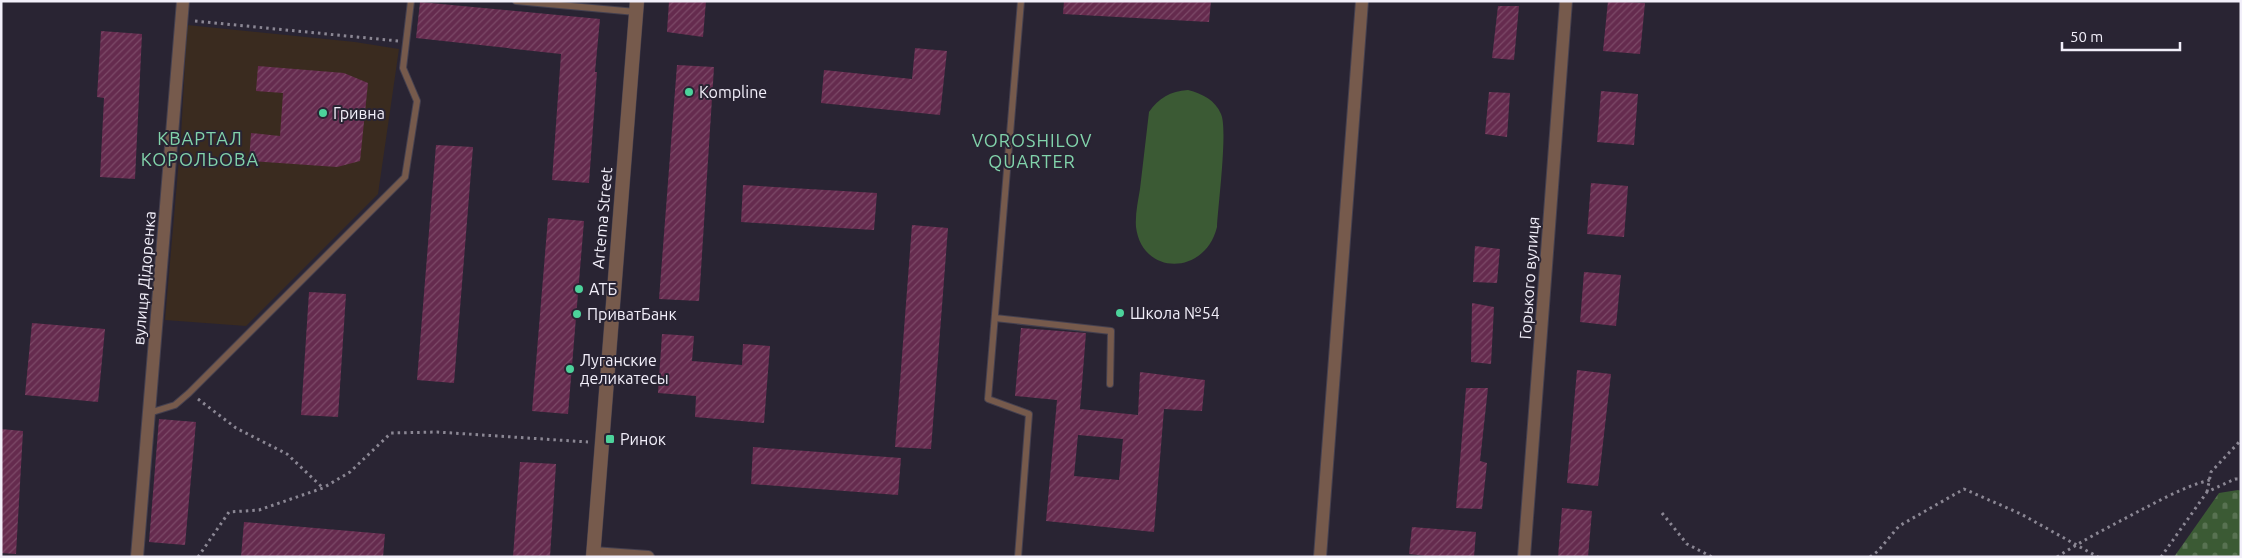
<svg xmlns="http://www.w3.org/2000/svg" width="2242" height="558" viewBox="0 0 2242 558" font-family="Ubuntu,sans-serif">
  <defs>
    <pattern id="cemetery-stones" width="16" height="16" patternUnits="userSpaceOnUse" patternTransform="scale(1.25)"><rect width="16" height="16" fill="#3b5a34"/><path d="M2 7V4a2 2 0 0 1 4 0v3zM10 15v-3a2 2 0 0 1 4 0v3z" fill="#587252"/></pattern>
    <pattern id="building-hatch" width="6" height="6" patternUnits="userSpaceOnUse" patternTransform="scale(1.25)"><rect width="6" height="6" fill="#652b4e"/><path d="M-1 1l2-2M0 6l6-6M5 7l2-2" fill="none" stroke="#7c4a68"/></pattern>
  </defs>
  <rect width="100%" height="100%" fill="#292433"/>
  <polygon fill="#3a2b1f" points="187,25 355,42 399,49 378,194 246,326 165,320 181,136"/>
  <path fill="#3b5a34" d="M1188 90C1203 94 1215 100 1221 114 1228 129 1218 206 1217 227 1205 276 1142 276 1136 227 1135 215 1138 201 1140 189 1143 163 1146 138 1149 112 1159 98 1170 91 1188 90Z"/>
  <polygon fill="url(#cemetery-stones)" points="2238,490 2241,491 2241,557 2174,557 2219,493"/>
  <g fill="url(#building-hatch)" fill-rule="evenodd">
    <polygon points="669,1 706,1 703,37 667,32"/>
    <polygon points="1064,1 1211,1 1209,22 1063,14"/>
    <polygon points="1608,1 1645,3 1640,54 1603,51"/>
    <polygon points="420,2 600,19 595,72 597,72 589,183 552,180 561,54 416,38"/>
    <polygon points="1498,6 1519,6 1514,60 1492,58"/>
    <polygon points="101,31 142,34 135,179 100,177 104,98 97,97"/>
    <polygon points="915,48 947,51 940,115 821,103 824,70 912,79"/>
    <polygon points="677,65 714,67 699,301 659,299"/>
    <polygon points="258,66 344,73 368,83 360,161 337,167 249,161 251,133 280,136 283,93 256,91"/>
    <polygon points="1601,91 1638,94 1634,145 1597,142"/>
    <polygon points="1489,92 1510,93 1507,137 1485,134"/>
    <polygon points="436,145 473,147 454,383 417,380"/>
    <polygon points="1591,183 1628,186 1624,237 1587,234"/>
    <polygon points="743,185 877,193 874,230 741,222"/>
    <polygon points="548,218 584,221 568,414 532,411"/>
    <polygon points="912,225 948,228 931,449 895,447"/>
    <polygon points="1475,246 1500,249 1497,283 1473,282"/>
    <polygon points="1584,272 1621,275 1616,326 1580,322"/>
    <polygon points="309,292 346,294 338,417 301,415"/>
    <polygon points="1472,303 1494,307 1491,364 1471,362"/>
    <polygon points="32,323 105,329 98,402 25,395"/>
    <path d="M1021 328 1086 333 1080 409 1138 415 1140 372 1205 380 1202 411 1164 409 1154 532 1046 521 1057 400 1015 396ZM1078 435 1123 439 1119 480 1074 476Z"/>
    <polygon points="662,334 694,336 692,361 742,365 743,344 770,346 764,423 695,417 696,396 658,393"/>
    <polygon points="1577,370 1611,374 1598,486 1567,483"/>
    <polygon points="1466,388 1488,388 1480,461 1487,463 1482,509 1456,508"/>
    <polygon points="159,419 196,422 185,545 149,542"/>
    <polygon points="1,429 23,431 16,554 1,553"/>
    <polygon points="753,447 901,458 898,495 751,484"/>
    <polygon points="520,462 556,464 550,557 513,557"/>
    <polygon points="1562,508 1592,511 1588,557 1558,557"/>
    <polygon points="244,522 385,534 383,557 241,557"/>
    <polygon points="1412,527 1476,532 1474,557 1435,557 1409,554"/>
  </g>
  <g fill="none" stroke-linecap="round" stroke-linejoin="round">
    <defs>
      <g id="service">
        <polyline points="516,1 636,12"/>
        <polyline points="995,318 1111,331 1110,384"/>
        <polyline points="149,413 175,405 189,393 405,177 417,101 403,68 411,1"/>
        <polyline points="1018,557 1029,414 988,399 1021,1"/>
      </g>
      <g id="minor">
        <polyline points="593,553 648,557"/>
        <polyline points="137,557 183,1"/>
        <polyline points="1320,557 1362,1"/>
        <polyline points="1524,557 1566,1"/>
      </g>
      <polyline id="tertiary" points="593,557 637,1"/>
    </defs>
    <use href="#service" stroke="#45404f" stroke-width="8"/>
    <use href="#minor" stroke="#45404f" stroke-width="14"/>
    <use href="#tertiary" stroke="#45404f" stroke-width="15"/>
    <g stroke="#8b8794" stroke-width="3" stroke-dasharray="2.5 4" stroke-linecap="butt">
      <polyline points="195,21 398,41"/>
      <polyline points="198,399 236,428 287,454 323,488"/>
      <polyline points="2207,492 2211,472 2241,440"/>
      <polyline points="1662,513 1687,544 1712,557"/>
      <polyline points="198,557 229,512 259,510 323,488 350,472 391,433 437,432 588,442"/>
      <polyline points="1870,557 1878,551 1899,526 1964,489 2021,514 2098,557"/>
      <path d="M2057 557C2083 540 2111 526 2139 511 2161 500 2185 486 2210 480"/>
      <polyline points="2161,557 2207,492 2235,479 2241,479"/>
    </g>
    <use href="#service" stroke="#765a4c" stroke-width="6"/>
    <use href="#minor" stroke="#765a4c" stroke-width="12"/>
    <use href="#tertiary" stroke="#765a4c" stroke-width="14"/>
  </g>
  <g fill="#4cd39b" stroke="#292433" stroke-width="2">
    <circle cx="689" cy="92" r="5"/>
    <circle cx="323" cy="113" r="5"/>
    <circle cx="579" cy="289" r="5"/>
    <circle cx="1120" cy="313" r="5"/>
    <circle cx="577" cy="314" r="5"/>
    <circle cx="570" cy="369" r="5"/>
    <rect x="605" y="434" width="10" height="10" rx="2.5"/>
  </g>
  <g text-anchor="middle" stroke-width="4" stroke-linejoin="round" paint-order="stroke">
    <g font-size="16" fill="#f2effa" stroke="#292433" text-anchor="start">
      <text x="699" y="98">Kompline</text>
      <text x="333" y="119">Гривна</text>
      <text x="589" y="295">АТБ</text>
      <text x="1130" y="319">Школа №54</text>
      <text x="587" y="320">ПриватБанк</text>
      <text x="580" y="366">Луганские<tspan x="580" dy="18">деликатесы</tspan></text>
      <text x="620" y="445">Ринок</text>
    </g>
    <g font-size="16" fill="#f2effa" stroke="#292433">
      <text transform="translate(602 218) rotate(-85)" y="6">Artema Street</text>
      <text transform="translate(144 278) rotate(-85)" y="6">вулиця Дідоренка</text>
      <text transform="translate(1529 278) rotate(-86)" y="6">Горького вулиця</text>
    </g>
    <g font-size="18" letter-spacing="1" fill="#82d4ac" stroke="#292433">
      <text x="200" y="145">КВАРТАЛ<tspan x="200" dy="21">КОРОЛЬОВА</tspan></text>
      <text x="1032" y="147">VOROSHILOV<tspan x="1032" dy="21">QUARTER</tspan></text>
    </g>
  </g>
  <rect width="2242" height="558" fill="none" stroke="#f2effa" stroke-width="5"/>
  <path d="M2062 42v8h118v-8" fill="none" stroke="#f2effa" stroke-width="2.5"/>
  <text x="2070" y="42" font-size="15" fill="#f2effa" stroke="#292433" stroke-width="4" paint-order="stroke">50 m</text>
</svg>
